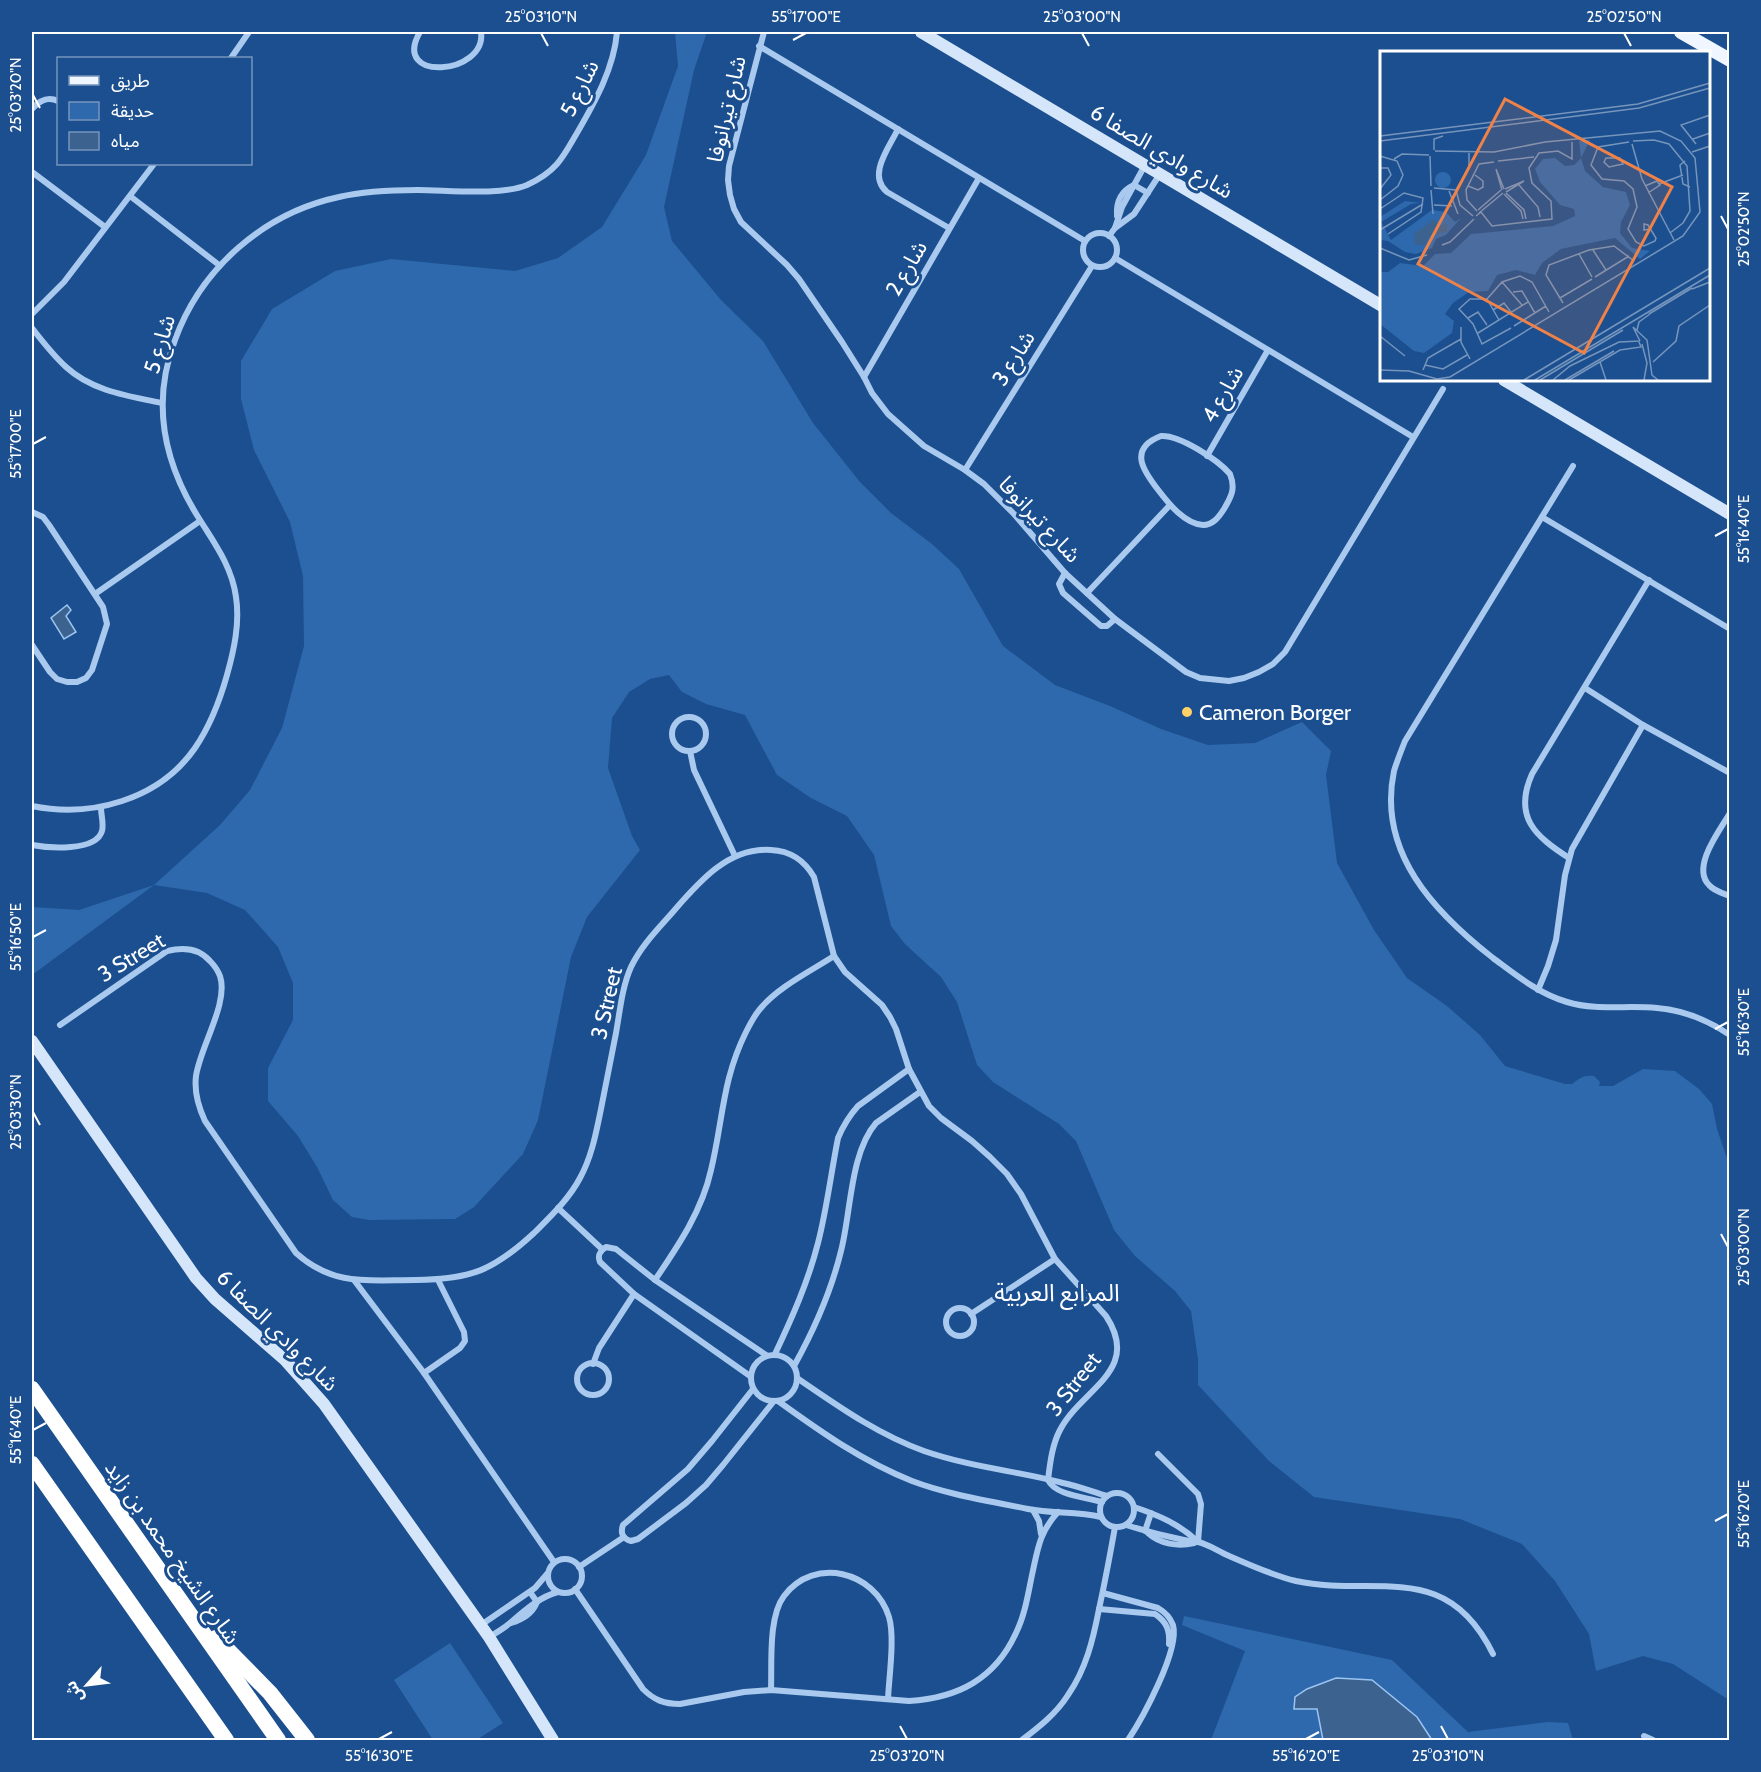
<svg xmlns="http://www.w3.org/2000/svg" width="1761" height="1772" viewBox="0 0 1761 1772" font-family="Cabin,'Noto Sans Arabic',sans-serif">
  <rect width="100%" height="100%" fill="#1b4f8f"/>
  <g fill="#2e69ad">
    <path d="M675 32H707L694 70 664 207 672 241 721 300 763 341 813 423 860 482 891 513 932 544 959 569 1003 646 1055 685 1110 706 1161 729 1208 745 1255 743 1302 722 1331 751 1326 775 1337 863 1374 930 1407 978 1447 1006 1480 1035 1505 1066 1565 1084H1572C1580 1078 1584 1075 1594 1076L1600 1082 1599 1086H1613L1643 1069 1675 1071 1699 1089 1712 1104 1717 1129 1730 1167 1729 1700 1673 1664 1643 1656 1596 1671 1589 1634 1555 1581 1522 1544 1460 1519 1314 1497 1269 1461 1198 1385V1359L1191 1311 1175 1291 1135 1256 1114 1230 1076 1141 1059 1124 993 1082 977 1065 957 1002 941 977 905 944 891 926 874 855 847 816 811 798 777 775 745 715 706 704 682 692 669 675 650 679 629 692 612 718 608 768 632 836 640 850 587 917 571 957 538 1120 523 1154 474 1207 455 1219 369 1220 352 1217 333 1200 317 1167 298 1136 268 1101V1068L293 1020V983L278 947 245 910 207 893 154 885 32 975V907L79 910 154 885 220 825 250 790 282 728 304 646 303 576 290 522 254 450 241 399V361L272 309 335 271 391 259 515 271 558 258 602 227 646 155 678 66Z"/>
    <polygon points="1184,1616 1392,1660 1468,1732 1548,1722 1568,1723 1573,1740 1211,1740 1245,1651 1182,1625"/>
    <polygon points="450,1643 503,1723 476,1740 433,1740 394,1680"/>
  </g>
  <g fill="#3c6290" stroke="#9cc4f0" stroke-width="1.5">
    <polygon points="67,605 71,610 66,616 76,632 64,639 51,618"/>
    <polygon points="1336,1678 1372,1680 1417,1717 1432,1740 1323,1740 1317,1709 1294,1709 1295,1697 1307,1689"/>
  </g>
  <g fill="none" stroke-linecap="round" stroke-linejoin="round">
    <g stroke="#a9c9ee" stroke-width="6">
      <path d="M420 32C390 83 487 75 481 32"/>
      <polyline points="764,32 729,166 728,180 730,195 734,209 741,222 787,265 799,279 842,342 864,377 872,393 888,414 924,446 965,470 984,484 1014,514 1065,573 1115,619 1186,672 1200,678 1229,681 1244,678 1259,672 1273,664 1285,652 1443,389"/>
      <polyline points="759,46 1085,241"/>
      <polyline points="231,58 249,32"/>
      <path d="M32 109C39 101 47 96 58 101"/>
      <path d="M898 129C889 148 867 175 887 192L949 228"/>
      <polyline points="32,172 105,227"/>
      <polyline points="1134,185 1148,193"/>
      <polyline points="130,196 219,265"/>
      <path d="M1117 216C1116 202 1121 191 1134 185"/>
      <polyline points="1115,228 1122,207 1145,165"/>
      <circle cx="1100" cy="250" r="17"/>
      <polyline points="1109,236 1115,228 1134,214 1160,174"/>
      <polyline points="1115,258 1413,437"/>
      <polyline points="32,314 64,282 154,164"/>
      <path d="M32 328C42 341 53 355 66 367 92 391 128 396 162 403"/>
      <polyline points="864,377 979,178"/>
      <path d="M1161 436C1180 435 1218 460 1230 474 1236 489 1231 497 1224 509 1219 517 1213 525 1203 525 1185 524 1169 504 1159 491 1144 472 1127 449 1161 436Z"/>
      <polyline points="1207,456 1268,350"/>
      <path d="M1573 466 1405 741C1401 751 1397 761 1394 771 1377 852 1434 912 1493 958 1516 975 1539 994 1567 1002 1597 1011 1626 1005 1657 1008 1683 1010 1709 1021 1730 1035"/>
      <polyline points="965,470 1092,266"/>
      <polyline points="32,512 43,517 49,525 103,607 107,624 92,670 86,678 77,682 67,682 57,679 50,672 32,645"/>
      <polyline points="1542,517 1730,629"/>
      <polyline points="1065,573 1059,584 1063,593 1101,626 1107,626 1115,619"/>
      <polyline points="1087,593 1170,505"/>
      <polyline points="95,594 200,521"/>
      <polyline points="1585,688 1643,725 1730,773"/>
      <circle cx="689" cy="734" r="17"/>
      <polyline points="690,751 694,770 735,856"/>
      <path d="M32 806C91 818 159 800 195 748 210 726 220 700 227 675 234 650 240 623 236 597 232 567 215 544 200 520 164 464 151 403 175 340 201 268 264 213 339 197 364 191 392 190 418 190 447 190 501 196 527 185 538 180 549 173 557 164 565 155 571 143 577 133 595 102 614 68 617 32"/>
      <path d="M1730 813C1720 830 1691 867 1709 885 1714 891 1722 893 1730 896"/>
      <path d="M32 845C48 848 96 852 102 831 104 824 101 815 101 808"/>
      <path d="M1569 858C1535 836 1513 817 1532 774L1649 580"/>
      <polyline points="1538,990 1548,966 1556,940 1565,875 1572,849 1643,725"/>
      <path d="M60 1025 167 951C183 947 199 948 210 961 214 965 218 971 220 976 229 1003 200 1047 196 1076 194 1092 198 1106 205 1121L296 1253C334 1287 369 1280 416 1280 471 1279 493 1271 534 1233 551 1216 569 1199 580 1178 592 1156 596 1133 601 1109 606 1083 611 1058 616 1033 620 1011 622 987 631 967 641 946 657 930 672 913 698 883 728 847 771 850 791 851 804 860 814 877L834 956 845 972 882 1005 890 1017 896 1029 909 1069 929 1106 941 1118 972 1141 990 1157 1007 1174 1021 1194 1055 1259 1106 1316C1142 1371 1082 1388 1060 1430 1052 1445 1050 1464 1048 1480 1056 1496 1086 1497 1102 1502"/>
      <polyline points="558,1208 602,1249"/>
      <polyline points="354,1280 424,1373 554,1562"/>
      <path d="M655 1280C678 1246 702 1211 711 1170 723 1121 722 1080 746 1032 750 1024 754 1016 760 1009 778 987 811 971 834 956"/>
      <circle cx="960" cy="1322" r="14"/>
      <polyline points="971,1314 1055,1259"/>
      <path d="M775 1354C792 1318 808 1282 818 1243 827 1208 831 1173 838 1138 843 1126 849 1116 858 1106L909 1069"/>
      <circle cx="774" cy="1378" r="23"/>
      <circle cx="593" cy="1379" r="16"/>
      <polyline points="593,1364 599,1348 634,1294"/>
      <path d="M794 1366C814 1330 831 1292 841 1251 851 1213 850 1153 876 1123L920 1092"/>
      <polyline points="424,1373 460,1348 465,1341 464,1332 438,1280"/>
      <path d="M750 1376 634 1294 600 1262C597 1255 600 1251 606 1247L616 1249 655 1280 766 1355"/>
      <path d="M797 1378C838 1406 877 1434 924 1451 970 1467 1017 1471 1063 1483 1078 1486 1093 1492 1107 1496"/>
      <path d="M753 1389 712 1441 688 1469 623 1525C620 1533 623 1539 631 1541L638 1539 686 1503 706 1485 723 1465 774 1401"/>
      <path d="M778 1401C821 1432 862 1461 912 1481 949 1495 990 1501 1028 1509 1053 1514 1077 1511 1101 1517"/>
      <polyline points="1158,1454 1198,1494 1201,1504 1198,1542"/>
      <circle cx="1117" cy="1510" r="17"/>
      <path d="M1134 1507C1158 1515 1179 1524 1197 1541"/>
      <polyline points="1033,1510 1039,1521 1041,1534"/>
      <path d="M1126 1525C1145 1531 1164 1536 1184 1540 1188 1541 1193 1541 1198 1542 1208 1544 1218 1551 1227 1555 1250 1565 1271 1575 1296 1581 1376 1598 1446 1558 1493 1654"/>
      <polyline points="1145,1531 1151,1513"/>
      <path d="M1148 1533C1160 1544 1178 1547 1194 1543"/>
      <circle cx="565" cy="1576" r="17"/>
      <polyline points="579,1567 624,1537"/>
      <path d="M575 1589 643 1689C654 1700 664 1704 680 1704L744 1692 771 1690 909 1701C958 1698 995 1679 1016 1633 1025 1615 1028 1594 1032 1575 1038 1548 1039 1533 1058 1512"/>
      <path d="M1103 1593 1158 1608C1165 1612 1170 1617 1173 1625 1180 1650 1142 1719 1128 1740"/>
      <path d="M1099 1609 1155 1614C1167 1622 1170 1631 1169 1644"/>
      <path d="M511 1623C523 1619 532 1614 537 1602L530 1592"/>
      <polyline points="481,1625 535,1588 547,1574"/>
      <path d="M489 1637C496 1633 503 1629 510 1623 524 1611 539 1597 558 1592"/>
      <path d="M771 1690C772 1664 768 1617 784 1596 814 1556 875 1571 889 1617 895 1637 889 1677 888 1699"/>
      <polyline points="1644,1736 1653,1740"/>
      <path d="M1022 1740C1039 1727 1056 1714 1068 1695 1086 1669 1093 1640 1099 1609 1105 1582 1110 1555 1115 1527"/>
    </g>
    <g stroke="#d6e6fa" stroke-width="12">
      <polyline points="921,32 1382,306"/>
      <polyline points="1504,380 1730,514"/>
      <polyline points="32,1041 196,1278 215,1299 285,1360 324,1404 489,1637 553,1740"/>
    </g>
    <polyline stroke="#f0f6ff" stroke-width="14" points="1681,32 1730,60"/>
    <g stroke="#fff" stroke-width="16">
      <polyline points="32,1389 278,1740"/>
      <polyline points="32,1464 226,1740"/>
      <polyline points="216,1638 270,1693 307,1740"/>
    </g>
  </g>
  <path fill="none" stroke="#fff" stroke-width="2" d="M541 33 548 46M1082 33 1089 46M1624 33 1631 46M793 40 806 33M33 95 40 108M1721 216 1728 229M33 444 46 437M1715 536 1728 529M33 937 46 930M1715 1029 1728 1022M33 1112 40 1125M1721 1234 1728 1247M33 1430 46 1423M1715 1521 1728 1514M900 1726 907 1739M1441 1726 1448 1739M379 1739 392 1732M1306 1739 1319 1732"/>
  <circle fill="#ffd166" stroke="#1b4f8f" stroke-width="2" cx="1187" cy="712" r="6"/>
  <g text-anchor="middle" stroke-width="6" stroke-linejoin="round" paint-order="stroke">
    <g font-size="22" fill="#fff" stroke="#1b4f8f">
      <text transform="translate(579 88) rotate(-64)" y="8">شارع 5</text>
      <text transform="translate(726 109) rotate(-77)" y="8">شارع تيرانوفا</text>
      <text transform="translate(1162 151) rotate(31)" y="8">شارع وادي الصفا 6</text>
      <text transform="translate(906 268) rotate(-60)" y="8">شارع 2</text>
      <text transform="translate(159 344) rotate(-73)" y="8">شارع 5</text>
      <text transform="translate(1013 358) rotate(-58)" y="8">شارع 3</text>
      <text transform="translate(1222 394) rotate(-60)" y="8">شارع 4</text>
      <text transform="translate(1040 519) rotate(47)" y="8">شارع تيرانوفا</text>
      <text transform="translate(131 957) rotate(-31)" y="8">3 Street</text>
      <text transform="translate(606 1003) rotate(-77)" y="8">3 Street</text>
      <text transform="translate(278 1330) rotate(45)" y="8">شارع وادي الصفا 6</text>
      <text transform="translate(1073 1384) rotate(-52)" y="8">3 Street</text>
      <text transform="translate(173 1552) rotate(55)" y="8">شارع الشيخ محمد بن زايد</text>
    </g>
    <g font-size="22" fill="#fff" stroke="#1b4f8f" text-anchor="start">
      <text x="1199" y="720">Cameron Borger</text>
    </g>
    <g font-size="24" fill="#fff" stroke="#1b4f8f">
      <text x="1057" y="1301">المرابع العربية</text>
    </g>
  </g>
  <g transform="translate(1380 51)">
    <rect width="330" height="330" fill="#1b4f8f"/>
    <path d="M210 89 201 107 205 120 223 136 246 141 250 154 241 171 240 182 252 197 270 200 260 208 235 187 181 198 162 212 155 224 136 219 117 224 108 240 89 241 73 252 65 263 74 270 72 282 44 302 34 300 0 273V221H8L20 212 43 215 55 203 71 202 91 183 173 175 195 165 194 158 180 154 160 131 155 118 163 108 175 107 185 115 194 114 201 107 199 90ZM55 129a8 8 0 1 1 16 0a8 8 0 1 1-16 0ZM25 150 41 152 31 153 1 171 11 189 52 159 66 161 75 171 81 167 66 184 56 188 52 197 36 203 25 201 8 190 0 189V166Z" fill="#2e69ad"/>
    <path d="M54 168 61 175 68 173 66 181 50 184 45 194H35L34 183Z" fill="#3c6290"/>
    <path fill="none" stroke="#7695bc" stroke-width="1.5" d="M0 85 258 53 330 32M313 88 330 82M0 90 259 57 330 37M253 90 274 89 289 93 307 115 310 160 303 172 290 182M249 91 218 96 211 114 222 128 244 130 253 138 257 156 248 178 256 191 264 195 275 190 276 187 268 174 264 173V179L270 178M252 93 262 128 294 189M316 93 301 74 330 64M54 99V88L63 85M312 101 330 95M0 105 17 110 23 124 18 135 0 149M50 105 51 135M226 107H240L243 113 229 116 224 111ZM14 108 22 103 49 104M118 110 154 106M305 110 300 114 303 133 310 136M0 117H8L11 124 0 138M279 133 303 124M139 134 158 156 160 166M88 135 98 139 103 136V130L95 124M265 135 277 130 280 134 268 142M54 137 76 139 80 154 93 165M125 138 144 130 126 141M51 139 53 163M76 139 89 117V102M122 139 116 118 124 138M69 140 78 163M126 142 144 159 146 168M124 143 141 160 143 168M54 154 72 155M0 158 24 142 43 147 41 161 8 183M98 159 121 139M97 160 87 149 86 139 99 113 114 111M99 162 123 142M96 165 101 161 112 175 172 168 171 150 152 132 149 117 159 102 178 100 192 108V91M0 179 43 153M62 194 70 191 94 168M0 197 29 209 47 204M213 199 226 219M199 203 212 226M215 226 249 205M122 231 142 254M312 238 330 231M133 241 142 240 155 262M180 247 212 228M107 248 119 269M183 252 166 224 169 214 209 199 234 195 254 210M113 259 124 252 131 261M269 263 312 237M88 267 98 261 107 274M134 275 166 255M81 276V291L90 308M131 277 102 293 93 273 79 258 90 248H107L122 231 140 225 152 231 169 261M257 279 259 271 270 263M98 282 148 251M0 285 25 305M260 290 253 276 267 289 272 324 278 329M262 293 267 312 264 329M220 311 226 329M273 311 296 290 299 275 330 254M45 314 63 318 87 304M0 319 29 320 57 328 70 326 303 185 320 161 315 107 301 90 280 80 165 91 114 101 55 100M43 319 48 307 81 288M144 329 330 217M155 329 330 224M160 329 243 279M173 329 190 315 239 291 260 290M185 329 234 300M189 329 240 299 261 296 259 291"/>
    <path fill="#ee8249" fill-opacity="0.15" stroke="#ee8249" stroke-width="3" d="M125 48 292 136 204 302 38 213Z"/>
    <rect width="330" height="330" fill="none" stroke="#fff" stroke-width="3"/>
  </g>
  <rect width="1761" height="1772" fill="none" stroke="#1b4f8f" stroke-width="66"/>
  <rect x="57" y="57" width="195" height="108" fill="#1b4f8f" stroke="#7695bc" stroke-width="1.5"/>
  <rect x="69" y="76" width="30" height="9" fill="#f0f6ff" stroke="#7695bc" stroke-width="1.5"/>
  <text x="111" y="87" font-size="18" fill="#ffffff">طريق</text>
  <rect x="69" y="102" width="30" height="18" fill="#2e69ad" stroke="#7695bc" stroke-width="1.5"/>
  <text x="111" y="117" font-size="18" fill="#ffffff">حديقة</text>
  <rect x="69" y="132" width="30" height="18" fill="#3c6290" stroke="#7695bc" stroke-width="1.5"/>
  <text x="111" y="147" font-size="18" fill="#ffffff">مياه</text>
  <g transform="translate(87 1685) rotate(242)" stroke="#1b4f8f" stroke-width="4.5" paint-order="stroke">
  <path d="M0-4.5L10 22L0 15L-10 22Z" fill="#ffffff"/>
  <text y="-9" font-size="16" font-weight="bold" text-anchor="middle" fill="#ffffff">ش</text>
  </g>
  <rect x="33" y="33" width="1695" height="1706" fill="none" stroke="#fff" stroke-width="2"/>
  <g font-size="15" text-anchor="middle" fill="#fff">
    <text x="541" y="22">25°03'10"N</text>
    <text x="806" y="22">55°17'00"E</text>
    <text x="1082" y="22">25°03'00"N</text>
    <text x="1624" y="22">25°02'50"N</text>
    <text transform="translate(16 95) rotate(-90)" y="5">25°03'20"N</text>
    <text transform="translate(1744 229) rotate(-90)" y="5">25°02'50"N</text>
    <text transform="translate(16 444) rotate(-90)" y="5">55°17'00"E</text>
    <text transform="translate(1744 529) rotate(-90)" y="5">55°16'40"E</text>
    <text transform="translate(16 937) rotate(-90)" y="5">55°16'50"E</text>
    <text transform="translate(1744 1022) rotate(-90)" y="5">55°16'30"E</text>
    <text transform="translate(16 1112) rotate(-90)" y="5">25°03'30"N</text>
    <text transform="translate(1744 1247) rotate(-90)" y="5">25°03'00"N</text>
    <text transform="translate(16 1430) rotate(-90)" y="5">55°16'40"E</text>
    <text transform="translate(1744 1514) rotate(-90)" y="5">55°16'20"E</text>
    <text x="379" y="1761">55°16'30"E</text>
    <text x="907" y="1761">25°03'20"N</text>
    <text x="1306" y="1761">55°16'20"E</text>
    <text x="1448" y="1761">25°03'10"N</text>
  </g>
</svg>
